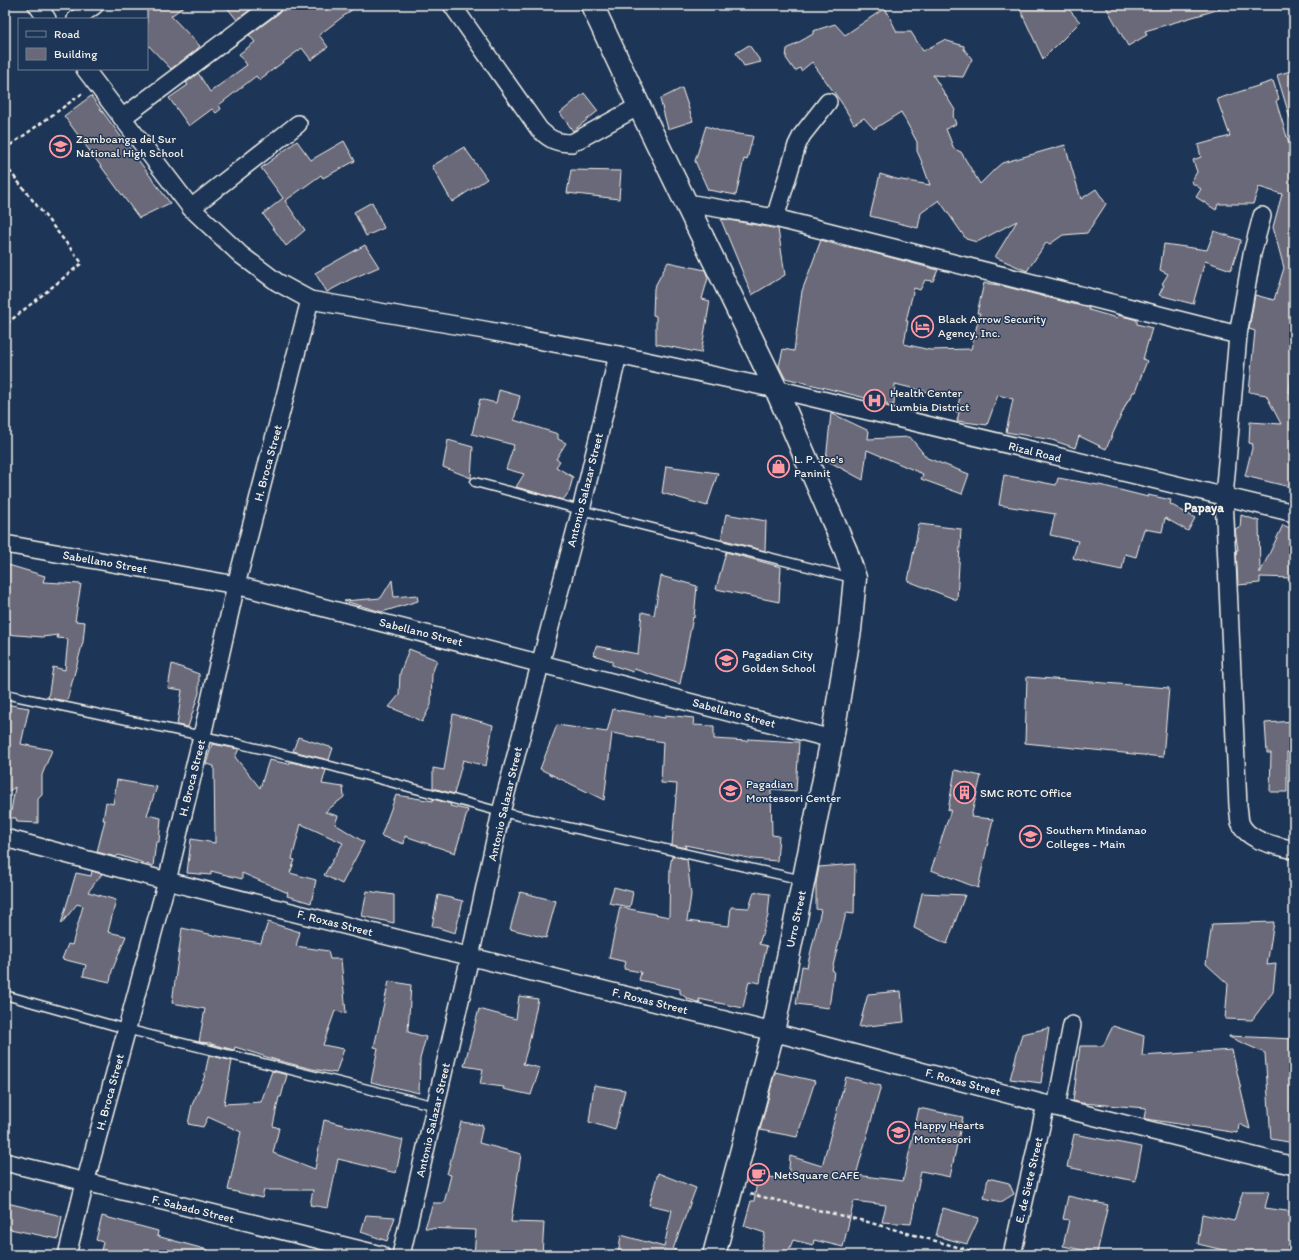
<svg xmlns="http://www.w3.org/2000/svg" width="1299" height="1260" viewBox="0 0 1299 1260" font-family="Itim,sans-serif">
  <rect width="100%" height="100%" fill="#1d3557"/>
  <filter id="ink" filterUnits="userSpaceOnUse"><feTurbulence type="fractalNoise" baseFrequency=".025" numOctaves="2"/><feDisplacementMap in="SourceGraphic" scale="8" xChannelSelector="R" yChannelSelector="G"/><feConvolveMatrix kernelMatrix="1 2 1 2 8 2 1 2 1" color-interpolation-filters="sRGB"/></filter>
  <g filter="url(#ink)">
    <g fill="#6a697a" stroke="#f4f1e8">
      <polygon points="147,5 186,5 171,16 200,46 195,51 171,69 147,44"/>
      <polygon points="225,5 256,5 237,20"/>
      <polygon points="283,5 358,5 319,35 328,47 311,60 302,48 259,80 256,76 219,105 221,109 216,113 212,109 189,126 169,98 188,85 186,83 198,73 210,92 247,65 239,54 255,42 249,35 279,13 282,9"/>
      <polygon points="1018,5 1065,5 1080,22 1043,59"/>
      <polygon points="1105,5 1219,5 1220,9 1145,31 1147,35 1128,46"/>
      <polygon points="885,8 897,32 911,32 923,51 944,40 964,46 964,49 972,59 963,77 933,75 955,110 953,116 956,124 946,129 954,149 961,152 980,184 996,168 1002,163 1065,145 1081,199 1096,189 1106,204 1087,233 1063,235 1050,244 1046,243 1027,271 995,257 1017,221 977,242 966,239 939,200 921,213 918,228 870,216 880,174 896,179 930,185 921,160 917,151 917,142 901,112 874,129 864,118 854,124 841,102 812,62 801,71 800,68 795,71 786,58 787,49 813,34 813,31 835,24 845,35"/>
      <polygon points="749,45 761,62 744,66 736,53"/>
      <polygon points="1294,70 1294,117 1290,118 1277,75"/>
      <polygon points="1273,81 1279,99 1276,101 1294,160 1294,354 1289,392 1294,393 1294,488 1245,476 1253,444 1249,443 1250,422 1281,424 1266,395 1249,392 1255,331 1249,329 1255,295 1274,300 1284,268 1273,227 1282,194 1259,187 1253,204 1218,204 1216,210 1196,197 1201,189 1191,182 1197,172 1193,160 1201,157 1198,145 1230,136 1217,99"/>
      <polygon points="682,88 693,121 668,129 660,99"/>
      <polygon points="584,93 598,111 573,131 560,113"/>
      <polygon points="91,96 170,203 139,218 64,116"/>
      <polygon points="706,126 723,132 753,136 747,160 744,159 736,195 708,190 695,161"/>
      <polygon points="297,141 311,160 344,141 355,161 323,178 321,175 285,201 305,230 286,246 263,214 283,198 261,168"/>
      <polygon points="464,147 487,179 452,202 432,166"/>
      <polygon points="571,170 621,171 619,199 567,193"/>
      <polygon points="372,202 384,228 366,236 354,212"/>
      <polygon points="724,219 778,229 785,275 752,295 721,220"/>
      <polygon points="1214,231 1241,240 1231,270 1205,261 1193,304 1159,295 1164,285 1162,284 1168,274 1160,270 1164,244 1207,250"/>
      <polygon points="821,240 847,248 851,247 938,270 933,281 925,280 920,290 914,288 906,321 908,321 904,344 930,350 971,349 980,313 977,313 984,283 999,285 1089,308 1089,310 1117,318 1118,315 1137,320 1137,324 1152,328 1143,359 1147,361 1135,392 1133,392 1130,400 1128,400 1106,449 1079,436 1075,448 1052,440 1006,432 1013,399 998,395 987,425 957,421 959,412 956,412 960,397 932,391 932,393 895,384 894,405 785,378 779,366 783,349 794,351 802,291"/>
      <polygon points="365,245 379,267 351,279 327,292 315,273"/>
      <polygon points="668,262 705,270 708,278 702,299 710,301 701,353 656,344 656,316 653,315 654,288"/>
      <polygon points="499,390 520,396 514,420 558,434 558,439 566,443 556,459 560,461 556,467 573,477 569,492 563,500 516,487 524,474 506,469 514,445 472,434 480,399 496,403"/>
      <polygon points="831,413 869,431 868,439 910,437 927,458 969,474 962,494 921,479 923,474 867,450 863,480 826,460"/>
      <polygon points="448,440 473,447 471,478 443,467"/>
      <polygon points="666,466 718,473 707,506 662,493"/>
      <polygon points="1004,475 1056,485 1058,478 1104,486 1148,497 1148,495 1171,500 1170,504 1195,518 1188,531 1165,518 1162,532 1144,529 1136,557 1125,554 1122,570 1093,564 1073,558 1078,541 1050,535 1055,514 999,505"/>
      <polygon points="726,514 766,521 765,551 721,539"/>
      <polygon points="1241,515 1259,521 1260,573 1283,525 1294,530 1294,578 1260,577 1260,583 1238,585 1236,550 1238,550 1235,529 1240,528"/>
      <polygon points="919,524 961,529 957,600 908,581"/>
      <polygon points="726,552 781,567 779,602 716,589"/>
      <polygon points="5,564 45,576 43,582 81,584 75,621 85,622 83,642 67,701 48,698 53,667 65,670 68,639 57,638 58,635 42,637 5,634"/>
      <polygon points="661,576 697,586 694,618 693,617 680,684 634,669 633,672 612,665 612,661 594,655 596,646 638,654 642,612 654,615"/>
      <polygon points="392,580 394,597 417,595 418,601 382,612 344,601 381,598"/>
      <polygon points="409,649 437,660 432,674 431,705 422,722 409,715 389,707 399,695 400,673"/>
      <polygon points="172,664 199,674 199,693 188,727 177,725 182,690 168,688"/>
      <polygon points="1027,677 1169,688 1163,757 1025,743"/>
      <polygon points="5,704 29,708 21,744 52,750 42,775 42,795 38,799 38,823 17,822 16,818 10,818 15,787 5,794"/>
      <polygon points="613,709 665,718 665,715 694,718 693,725 714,726 714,739 747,741 748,739 799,742 796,791 771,789 772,835 779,836 777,861 753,859 685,845 686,848 672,845 677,784 661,783 663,742 612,733 604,800 540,769 557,725 607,732"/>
      <polygon points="453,714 493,725 486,766 463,760 454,794 433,788 433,768 444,770"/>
      <polygon points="1294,721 1294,752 1287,752 1287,792 1270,792 1271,753 1267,753 1265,723"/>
      <polygon points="298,737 333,748 329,760 293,751"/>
      <polygon points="212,744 239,749 235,757 260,788 269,760 289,764 290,762 326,770 322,784 343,787 344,797 325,812 338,816 335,824 364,842 342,884 324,875 343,843 301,824 292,859 295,860 290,873 316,880 311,903 287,896 288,893 242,873 242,879 211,871 211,875 187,873 191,839 215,843 214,766 206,764"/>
      <polygon points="955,770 981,776 971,817 993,819 978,888 931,870 951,810 948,810"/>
      <polygon points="117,780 157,787 147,815 161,818 159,842 156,842 153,866 118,855 116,857 97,852 105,820 103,820 106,802 113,804"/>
      <polygon points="396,795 433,801 433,799 451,804 450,806 468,810 455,853 405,836 404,844 381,836"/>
      <polygon points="672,856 687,859 691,895 687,921 729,926 731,907 749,908 754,892 770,894 768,916 759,944 767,946 763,962 760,983 749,981 743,1008 699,999 700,1003 688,999 680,993 680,989 639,980 641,972 624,969 626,962 609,958 620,907 669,917 670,867"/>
      <polygon points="855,864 854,914 846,913 832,970 834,971 829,1008 796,1004 802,966 807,967 821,910 816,909 816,883 819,867"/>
      <polygon points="92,871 102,874 88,892 116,900 108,932 126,936 112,971 110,982 83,976 86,965 62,959 68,944 72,945 83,906 77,904 61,924 76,873 91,876"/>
      <polygon points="614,887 633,892 630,907 609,903"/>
      <polygon points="367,891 394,895 394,923 362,916"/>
      <polygon points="520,892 556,901 546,938 510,929"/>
      <polygon points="922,893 965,895 947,944 914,928"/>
      <polygon points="438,895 463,901 455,933 432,926"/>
      <polygon points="268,922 300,932 296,946 328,951 330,959 341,959 346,1013 335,1011 323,1045 344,1049 336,1073 312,1069 276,1060 235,1047 234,1050 211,1044 211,1043 199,1042 205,1009 172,1003 182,928 218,936 261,943"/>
      <polygon points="1274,922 1267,965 1276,964 1273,992 1252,1020 1225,1019 1228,984 1206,964 1212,924"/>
      <polygon points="389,981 411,985 408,1032 426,1037 420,1059 419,1093 371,1082 378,1048 374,1047"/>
      <polygon points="901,991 904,1022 859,1027 868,994"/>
      <polygon points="519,996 538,999 529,1043 523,1064 540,1068 531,1095 503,1089 504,1087 480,1084 483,1069 464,1066 479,1009 516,1019"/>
      <polygon points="1113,1026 1144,1036 1142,1056 1232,1050 1250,1129 1239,1124 1238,1133 1146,1119 1144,1118 1146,1108 1081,1103 1073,1101 1080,1046 1103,1046"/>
      <polygon points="1049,1028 1041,1083 1010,1079 1022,1034"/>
      <polygon points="1229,1036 1294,1039 1294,1060 1293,1060 1291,1101 1294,1102 1294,1143 1271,1139 1265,1053 1229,1037"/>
      <polygon points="209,1055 232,1061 224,1104 261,1102 272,1071 287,1075 281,1097 279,1097 273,1126 279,1128 273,1153 315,1169 324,1120 403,1140 396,1173 338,1159 328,1208 310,1205 313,1190 264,1190 262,1198 228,1190 241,1132 208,1117 203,1127 188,1124 192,1105 204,1078"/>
      <polygon points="775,1072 815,1081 797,1137 760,1130"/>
      <polygon points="846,1077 881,1086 856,1175 903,1181 919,1108 963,1117 950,1177 921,1171 911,1224 882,1222 886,1205 854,1201 843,1247 814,1240 813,1245 793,1240 787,1255 760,1255 765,1233 744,1226 751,1201 754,1201 758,1175 788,1180 790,1156 822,1166"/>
      <polygon points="594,1085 625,1090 615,1130 589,1122"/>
      <polygon points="461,1122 483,1125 479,1143 521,1154 511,1222 544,1223 542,1255 474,1255 476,1230 425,1228 433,1203 444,1203 451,1175 447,1174"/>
      <polygon points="1074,1134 1142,1147 1135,1181 1067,1167"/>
      <polygon points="658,1173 696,1188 673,1249 676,1250 675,1255 618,1255 621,1235 664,1247 672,1210 649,1205"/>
      <polygon points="988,1178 1009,1183 1014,1194 1001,1202 984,1198"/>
      <polygon points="1243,1191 1269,1191 1265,1208 1294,1212 1294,1255 1266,1255 1223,1250 1198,1244 1202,1214 1234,1221"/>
      <polygon points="1068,1196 1108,1205 1097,1253 1063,1246 1069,1220 1063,1219"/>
      <polygon points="7,1203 62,1216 58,1239 5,1228 5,1212"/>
      <polygon points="943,1208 979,1218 967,1244 936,1236"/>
      <polygon points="366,1215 395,1217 387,1241 361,1232"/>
      <polygon points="102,1216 158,1231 157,1236 208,1250 207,1255 100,1255 103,1242 96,1240"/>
    </g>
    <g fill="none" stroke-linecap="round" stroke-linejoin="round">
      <defs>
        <g id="lane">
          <polyline points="475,482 581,510 852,578"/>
          <polyline points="5,694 240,744 327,765 501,812 803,880"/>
          <polyline points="5,995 126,1029 436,1106"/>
        </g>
        <g id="street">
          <polyline points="37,5 47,19"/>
          <path d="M452 5 539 129C550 140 557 143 572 143L639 106"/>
          <polyline points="76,19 95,5"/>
          <polyline points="85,69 191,208 241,255 277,282 310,300 484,330 618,355 776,389 1294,513"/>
          <polyline points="122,118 273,5"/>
          <polyline points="687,203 775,218 1238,335"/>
          <polyline points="191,208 298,124"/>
          <path d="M1262 216 1252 254 1238 335 1224 497 1238 806C1239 811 1239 817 1240 822 1247 842 1276 845 1294 850"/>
          <polyline points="775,218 797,145 802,135 828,102"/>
          <polyline points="5,544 236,585 832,739"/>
          <polyline points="5,838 167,881 773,1032 1056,1107 1294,1166"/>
          <polyline points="1056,1107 1072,1025"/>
          <polyline points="5,1162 381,1255"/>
          <polyline points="67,1255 85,1183 167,881 202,736 236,585 310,300"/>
          <polyline points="401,1255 470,957 501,812 581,510 618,355"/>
          <polyline points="1012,1255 1046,1104"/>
        </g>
        <polyline id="secondary" points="592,5 639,106 776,389 846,551 855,578 850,630 832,739 773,1032 714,1255"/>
      </defs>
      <use href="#lane" stroke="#f4f1e8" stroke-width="11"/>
      <use href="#street" stroke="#f4f1e8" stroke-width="20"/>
      <use href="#secondary" stroke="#f4f1e8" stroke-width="25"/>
      <g stroke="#f4f1e8" stroke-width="2.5" stroke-dasharray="4 3" stroke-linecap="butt">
        <polyline points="5,149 83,93"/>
        <polyline points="5,165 82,263 5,325"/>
        <polyline points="750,1194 864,1221 986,1255"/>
        <polyline points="1032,1250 1049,1255"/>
      </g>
      <use href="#lane" stroke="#1d3557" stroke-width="8"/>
      <use href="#street" stroke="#1d3557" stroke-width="17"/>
      <use href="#secondary" stroke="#1d3557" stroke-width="22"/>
    </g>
  </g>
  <defs>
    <symbol id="school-ring" viewBox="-11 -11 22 22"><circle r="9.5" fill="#1d3557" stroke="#ff9aa2" stroke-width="1.5"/><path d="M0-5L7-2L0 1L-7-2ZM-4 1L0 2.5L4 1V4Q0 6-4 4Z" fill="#ff9aa2"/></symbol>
    <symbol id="hotel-ring" viewBox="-11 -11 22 22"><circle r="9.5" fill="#1d3557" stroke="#ff9aa2" stroke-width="1.5"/><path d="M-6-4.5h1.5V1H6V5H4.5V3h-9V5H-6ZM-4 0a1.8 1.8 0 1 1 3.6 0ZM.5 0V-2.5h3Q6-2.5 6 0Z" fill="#ff9aa2"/></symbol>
    <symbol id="hospital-ring" viewBox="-11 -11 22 22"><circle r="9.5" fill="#1d3557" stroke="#ff9aa2" stroke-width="1.5"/><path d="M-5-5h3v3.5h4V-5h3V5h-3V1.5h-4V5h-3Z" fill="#ff9aa2"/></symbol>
    <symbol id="shop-ring" viewBox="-11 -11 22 22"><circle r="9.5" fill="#1d3557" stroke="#ff9aa2" stroke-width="1.5"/><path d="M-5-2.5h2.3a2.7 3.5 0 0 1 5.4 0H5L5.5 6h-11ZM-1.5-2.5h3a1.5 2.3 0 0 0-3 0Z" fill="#ff9aa2"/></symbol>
    <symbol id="building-ring" viewBox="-11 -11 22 22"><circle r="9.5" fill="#1d3557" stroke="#ff9aa2" stroke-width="1.5"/><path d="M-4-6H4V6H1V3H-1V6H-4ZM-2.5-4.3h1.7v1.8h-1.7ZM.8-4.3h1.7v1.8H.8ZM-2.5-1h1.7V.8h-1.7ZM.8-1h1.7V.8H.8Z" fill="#ff9aa2"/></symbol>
    <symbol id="university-ring" viewBox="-11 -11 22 22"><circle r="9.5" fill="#1d3557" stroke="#ff9aa2" stroke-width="1.5"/><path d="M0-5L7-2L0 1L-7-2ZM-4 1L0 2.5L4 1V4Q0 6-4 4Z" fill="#ff9aa2"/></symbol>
    <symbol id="cafe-ring" viewBox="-11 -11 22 22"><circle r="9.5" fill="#1d3557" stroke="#ff9aa2" stroke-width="1.5"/><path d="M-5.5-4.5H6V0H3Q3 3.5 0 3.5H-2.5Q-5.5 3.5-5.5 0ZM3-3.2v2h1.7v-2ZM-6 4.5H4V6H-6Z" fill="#ff9aa2"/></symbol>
  </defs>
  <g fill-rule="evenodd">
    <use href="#school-ring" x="48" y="134" width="25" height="25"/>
    <use href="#hotel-ring" x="910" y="314" width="25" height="25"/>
    <use href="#hospital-ring" x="862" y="388" width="25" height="25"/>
    <use href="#shop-ring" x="766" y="454" width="25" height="25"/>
    <use href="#school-ring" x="714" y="648" width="25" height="25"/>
    <use href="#school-ring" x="718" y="778" width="25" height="25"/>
    <use href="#building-ring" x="952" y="780" width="25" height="25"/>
    <use href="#university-ring" x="1018" y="824" width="25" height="25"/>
    <use href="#school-ring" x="886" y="1120" width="25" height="25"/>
    <use href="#cafe-ring" x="746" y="1162" width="25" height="25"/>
  </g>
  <g text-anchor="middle" stroke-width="3" stroke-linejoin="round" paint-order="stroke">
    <g font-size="12" fill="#f4f1e8" stroke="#1d3557" text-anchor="start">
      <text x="76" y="143">Zamboanga del Sur<tspan x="76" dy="14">National High School</tspan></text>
      <text x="938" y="323">Black Arrow Security<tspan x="938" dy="14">Agency, Inc.</tspan></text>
      <text x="890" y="397">Health Center<tspan x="890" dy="14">Lumbia District</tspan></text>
      <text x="794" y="463">L. P. Joe's<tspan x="794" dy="14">Paninit</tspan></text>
      <text x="742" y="658">Pagadian City<tspan x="742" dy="14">Golden School</tspan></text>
      <text x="746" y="788">Pagadian<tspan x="746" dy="14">Montessori Center</tspan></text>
      <text x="980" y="797">SMC ROTC Office</text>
      <text x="1046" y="834">Southern Mindanao<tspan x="1046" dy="14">Colleges - Main</tspan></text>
      <text x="914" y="1129">Happy Hearts<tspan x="914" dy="14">Montessori</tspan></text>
      <text x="774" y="1179">NetSquare CAFE</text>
    </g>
    <g font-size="12" fill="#f4f1e8" stroke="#1d3557">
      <text transform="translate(1035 452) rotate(14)" y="4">Rizal Road</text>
      <text transform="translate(268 463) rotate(-75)" y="4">H. Broca Street</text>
      <text transform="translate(585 490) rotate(-76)" y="4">Antonio Salazar Street</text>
      <text transform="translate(105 562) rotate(10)" y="4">Sabellano Street</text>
      <text transform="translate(421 632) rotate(14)" y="4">Sabellano Street</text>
      <text transform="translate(734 713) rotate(15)" y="4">Sabellano Street</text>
      <text transform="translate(192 778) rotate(-76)" y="4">H. Broca Street</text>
      <text transform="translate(505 804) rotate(-77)" y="4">Antonio Salazar Street</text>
      <text transform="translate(796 919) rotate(-78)" y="4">Urro Street</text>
      <text transform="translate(335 923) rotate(14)" y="4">F. Roxas Street</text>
      <text transform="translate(650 1001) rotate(14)" y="4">F. Roxas Street</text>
      <text transform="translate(963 1082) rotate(15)" y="4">F. Roxas Street</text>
      <text transform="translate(110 1092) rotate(-75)" y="4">H. Broca Street</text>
      <text transform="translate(433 1120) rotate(-77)" y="4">Antonio Salazar Street</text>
      <text transform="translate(1029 1180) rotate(-77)" y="4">E. de Siete Street</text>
      <text transform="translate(193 1209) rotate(14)" y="4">F. Sabado Street</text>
    </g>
    <g font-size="13" font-weight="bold" fill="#f4f1e8" stroke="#1d3557">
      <text x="1204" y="512">Papaya</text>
    </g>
  </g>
  <rect width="1299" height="1260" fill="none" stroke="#1d3557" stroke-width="20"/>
  <rect x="10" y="10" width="1279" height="1240" fill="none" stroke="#f4f1e8" stroke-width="1.5" filter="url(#ink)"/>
  <rect x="18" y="18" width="130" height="52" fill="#1d3557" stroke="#738091"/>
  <rect x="26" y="31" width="20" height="6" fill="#1d3557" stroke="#738091"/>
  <text x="54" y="38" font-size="12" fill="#f4f1e8">Road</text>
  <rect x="26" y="48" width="20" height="12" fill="#6a697a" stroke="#738091"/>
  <text x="54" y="58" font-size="12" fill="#f4f1e8">Building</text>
</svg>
